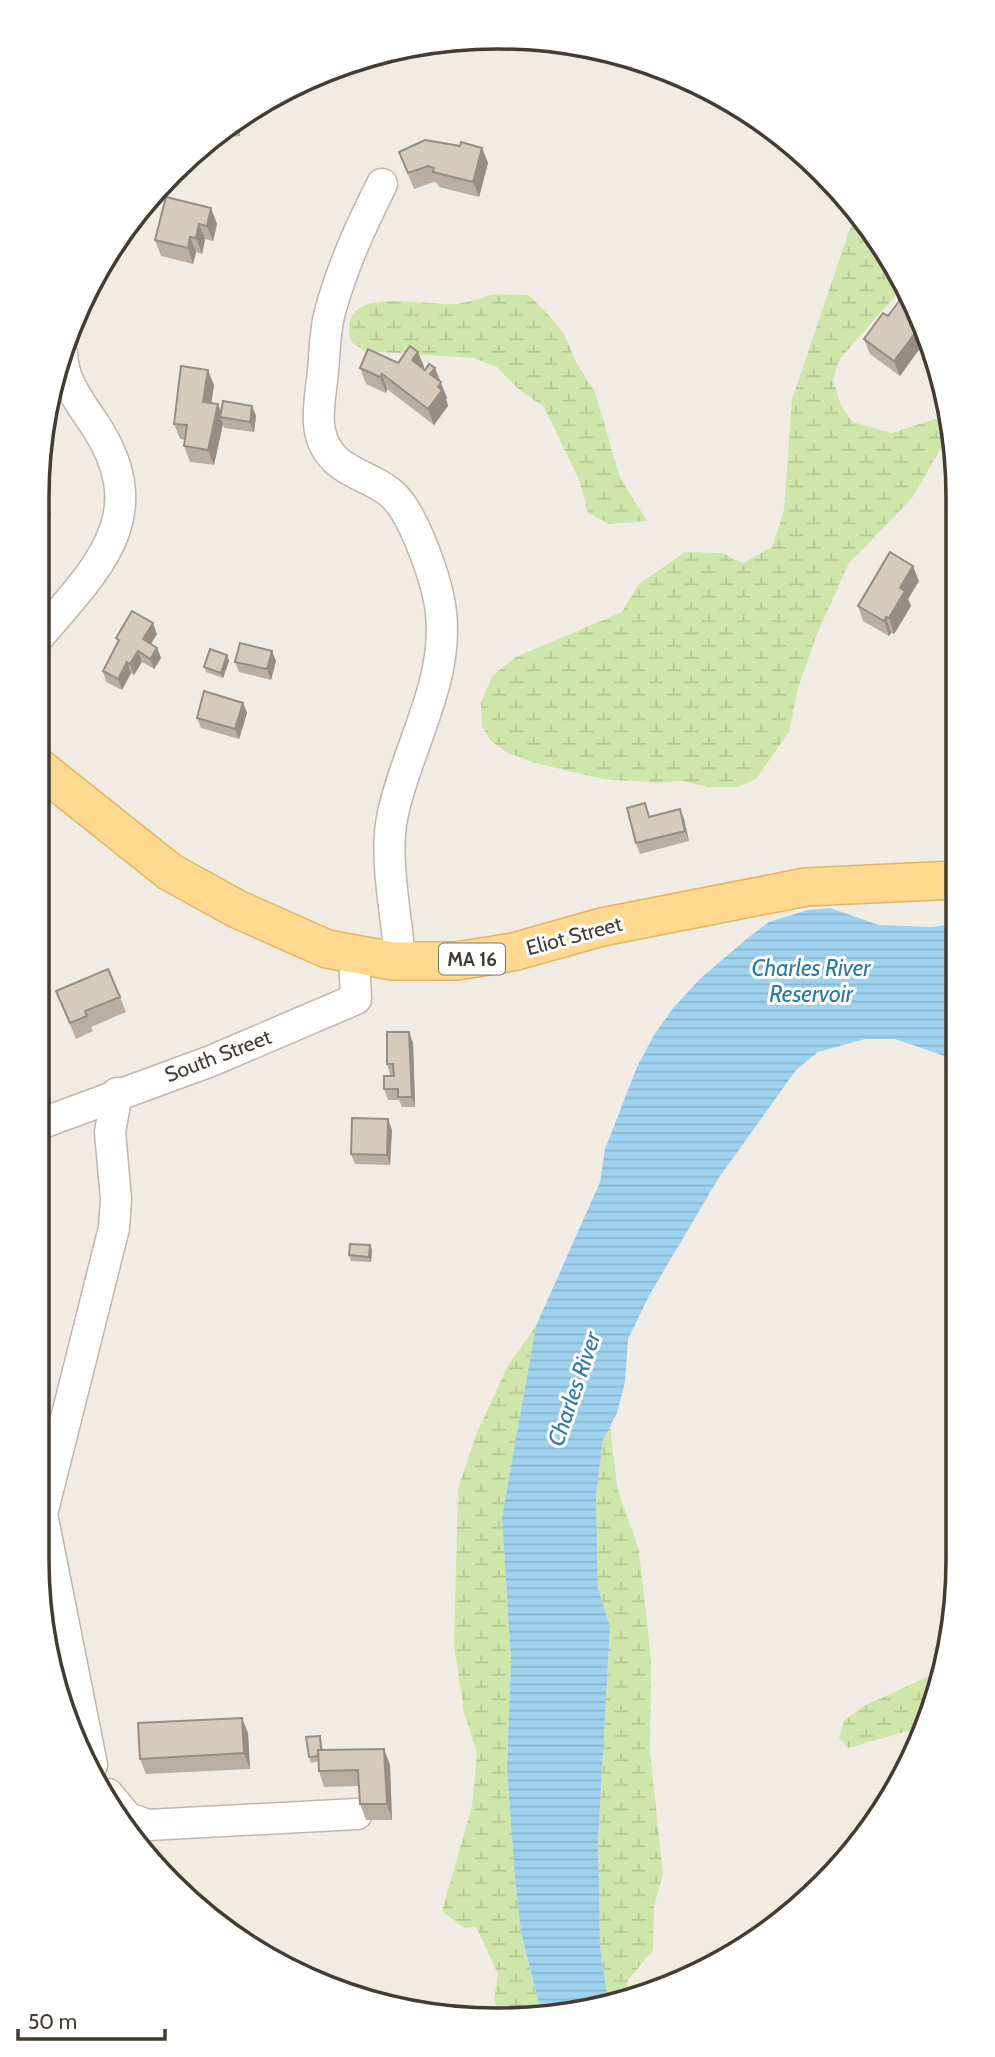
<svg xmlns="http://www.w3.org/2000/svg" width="995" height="2057" viewBox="0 0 995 2057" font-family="Cabin,sans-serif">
  <defs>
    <pattern id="wetland-marsh" width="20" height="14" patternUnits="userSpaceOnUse" patternTransform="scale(1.75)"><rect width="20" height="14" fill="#cfe6ab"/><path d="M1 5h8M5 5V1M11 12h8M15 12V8" fill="none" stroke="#b3c694"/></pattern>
    <pattern id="water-rules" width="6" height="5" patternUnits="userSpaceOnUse" patternTransform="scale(1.75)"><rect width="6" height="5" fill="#9ed2ef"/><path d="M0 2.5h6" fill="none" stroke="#89b5cd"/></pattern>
  </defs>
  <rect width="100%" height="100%" fill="#f1ece3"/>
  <g fill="url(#wetland-marsh)">
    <polygon points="856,211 903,287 839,360 833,380 841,406 853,422 891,433 948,415 952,429 912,498 849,563 816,636 798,688 789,732 756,779 738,787 708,787 682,781 658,783 603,779 535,763 506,752 490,740 482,726 481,703 492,676 516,657 622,612 639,584 685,552 722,553 743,563 772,547 784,510 792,399"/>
    <path d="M495 294 528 295 548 314 564 334 576 362 595 392 620 478 647 521 610 524 588 513 580 482 544 407 516 387 497 367 474 358 365 351 351 342C334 281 426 307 458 304 470 302 483 297 495 294Z"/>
    <polygon points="536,1326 502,1517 511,1660 507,1769 515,1878 521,1932 542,2016 498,2014 494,1999 498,1974 476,1927 464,1928 442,1911 472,1806 477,1753 464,1712 454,1645 458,1489 476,1435 507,1367"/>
    <polygon points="610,1426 617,1487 639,1551 651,1658 650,1753 663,1874 654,1906 653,1950 628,1980 625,1996 608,2001 600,1945 598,1841 610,1627 598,1588 596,1496 603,1440"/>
    <polygon points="944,1669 926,1726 848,1748 839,1738 844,1721 862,1707"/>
  </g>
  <polygon fill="url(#water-rules)" points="830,908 879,925 931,927 956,924 956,1060 895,1039 865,1039 818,1052 796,1070 718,1179 650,1294 628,1339 625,1382 617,1413 603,1440 596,1496 598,1588 610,1627 598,1841 600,1945 608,2001 558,2016 542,2016 521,1932 515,1878 507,1769 511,1660 502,1517 536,1326 600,1182 605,1149 637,1067 654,1035 674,1007 702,977 749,937 769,922 785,917 808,910"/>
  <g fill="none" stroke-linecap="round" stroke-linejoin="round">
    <defs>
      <g id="minor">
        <path d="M382 184C361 226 342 267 330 312 324 333 325 358 322 380 319 407 313 434 332 456 347 474 377 479 394 496 415 517 438 583 441 613 449 684 405 751 392 818 384 860 397 917 400 961"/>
        <path d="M37 639C95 570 156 517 95 425 81 404 62 380 62 353"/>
        <polyline points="37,1125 211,1061 356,999 354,954"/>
        <polyline points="92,1765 42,1514 114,1228 116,1199 110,1132 117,1093"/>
        <polyline points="108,1794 128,1818 148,1825 357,1814"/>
      </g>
      <polyline id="major" points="37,766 170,872 237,909 327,949 393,961 457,961 513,952 602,927 806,887 956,880"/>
    </defs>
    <use href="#minor" stroke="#c0b6a9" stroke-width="33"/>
    <use href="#major" stroke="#e3b560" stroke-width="40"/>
    <use href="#minor" stroke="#fff" stroke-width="30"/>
    <use href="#major" stroke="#fed98f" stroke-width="37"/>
  </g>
  <g fill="#b8aea1">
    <polygon points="238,117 240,136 211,139"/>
    <polygon points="460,146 482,148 488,163 479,197 439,187 437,183 434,182 414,189 399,152"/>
    <polygon points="166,197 217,224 213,241 205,239 202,254 196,252 193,264 161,256 155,240"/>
    <polygon points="888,316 923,322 926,347 923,344 900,376 870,354 864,339"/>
    <polygon points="418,352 424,367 423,368 440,381 447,398 446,399 448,406 434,425 387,389 386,393 366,384 360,368 398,363"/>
    <polygon points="214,385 211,403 218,404 221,412 252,406 256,416 254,432 224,428 223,424 214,465 190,462 184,446 185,440 180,439 174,424"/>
    <polygon points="919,581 908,599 911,606 894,634 891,633 889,636 863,621 858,606"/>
    <polygon points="157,634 151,644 157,648 161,658 154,669 142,662 134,675 131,673 122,690 106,682 103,671 118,642 116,638"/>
    <polygon points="227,655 229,661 223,678 206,672 204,667"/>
    <polygon points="276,661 271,680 239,672 235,662"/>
    <polygon points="243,703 247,713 239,739 201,728 197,718"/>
    <polygon points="650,816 684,819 689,841 640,854 636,843"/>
    <polygon points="56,991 120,997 126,1012 91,1027 93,1031 76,1039"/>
    <polygon points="413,1043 415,1107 402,1107 399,1100 388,1100 384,1089 394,1076 390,1075 387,1064"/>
    <polygon points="392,1130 390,1165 355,1164 351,1154"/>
    <polygon points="370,1245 372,1250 371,1262 351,1261 349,1255"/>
    <polygon points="248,1733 250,1769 146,1774 140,1759"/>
    <polygon points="320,1736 323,1750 390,1765 392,1820 366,1820 360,1804 359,1786 324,1787 319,1771 319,1761 311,1763 309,1757"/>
  </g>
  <g fill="#968d83">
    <polygon points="238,117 240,136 234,120"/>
    <polygon points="482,148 488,163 479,197 473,182"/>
    <polygon points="211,208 217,224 213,241 207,226"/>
    <polygon points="199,224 205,239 202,254 196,238"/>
    <polygon points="190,237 196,252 193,264 188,248"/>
    <polygon points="924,326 929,343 926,347 921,331"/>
    <polygon points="918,329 923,344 900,376 894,361"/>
    <polygon points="418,352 424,367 418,376 412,360"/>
    <polygon points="435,368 447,398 446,399 448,406 434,425 428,409 430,374"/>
    <polygon points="208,370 214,385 209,418 203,402"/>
    <polygon points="382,374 387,389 386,393 380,377"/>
    <polygon points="218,404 223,418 220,417 223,424 214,465 208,450"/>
    <polygon points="252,406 256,416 254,432 250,422"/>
    <polygon points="47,503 51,514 38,532 37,517"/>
    <polygon points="913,566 919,581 908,599 911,606 894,634 889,618 900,588"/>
    <polygon points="886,617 891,633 889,636 884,621"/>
    <polygon points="153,623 157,634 147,650 143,639"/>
    <polygon points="157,648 161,658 154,669 150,659"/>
    <polygon points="138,651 142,662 134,675 130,664"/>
    <polygon points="272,651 276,661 271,680 267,669"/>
    <polygon points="227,655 229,661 223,678 221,673"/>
    <polygon points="127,662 131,673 122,690 118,679"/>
    <polygon points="243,703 247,713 239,739 235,729"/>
    <polygon points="680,809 684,819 689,841 685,831"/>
    <polygon points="409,1032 413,1043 415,1107 412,1097"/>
    <polygon points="388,1119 392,1130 390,1165 387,1155"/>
    <polygon points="370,1245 372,1250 371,1262 369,1257"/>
    <polygon points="242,1718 248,1733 250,1769 244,1753"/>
    <polygon points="384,1749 390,1765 392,1820 387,1804"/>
  </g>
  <g fill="#d6cabb" stroke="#968d83" stroke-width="2">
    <polygon points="425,140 460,146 461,142 482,148 473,182 433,172 434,168 428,166 408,173 399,152"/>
    <polygon points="166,197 211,208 207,226 199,224 196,238 190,237 188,248 155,240"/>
    <polygon points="906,292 923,322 924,326 921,331 918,329 894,361 864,339 883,313 888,316"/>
    <polygon points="410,346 418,352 412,360 425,370 429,364 435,368 430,374 441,382 438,387 442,390 428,409 382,374 380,377 360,368 368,349 398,363"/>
    <polygon points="181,366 208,370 203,402 218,404 208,450 184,446 187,425 174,424"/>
    <polygon points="223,401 252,406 250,422 220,417"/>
    <polygon points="37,496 47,503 37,517"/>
    <polygon points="890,552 913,566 900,588 905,591 889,618 886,617 884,621 858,606"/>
    <polygon points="132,611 153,623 143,639 157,648 150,659 138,651 130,664 127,662 118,679 103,671 119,640 116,638"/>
    <polygon points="240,643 272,651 267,669 235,662"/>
    <polygon points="210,649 227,655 221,673 204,667"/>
    <polygon points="204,691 243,703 235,729 197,718"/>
    <polygon points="645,803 649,817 680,809 685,831 636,843 627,808"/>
    <polygon points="108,969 120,997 85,1011 87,1016 70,1023 56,991"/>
    <polygon points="387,1032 409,1032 412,1097 398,1097 398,1089 384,1089 384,1076 394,1076 393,1064 387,1064"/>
    <polygon points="352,1118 388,1119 387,1155 351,1154"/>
    <polygon points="350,1244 370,1245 369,1257 349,1255"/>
    <polygon points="242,1718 244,1753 140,1759 138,1723"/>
    <polygon points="320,1736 321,1750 318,1750 318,1756 309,1757 306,1737"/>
    <polygon points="384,1749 387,1804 360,1804 358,1770 319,1771 318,1750"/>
  </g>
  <g text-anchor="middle" stroke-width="6" stroke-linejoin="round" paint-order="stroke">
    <rect fill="#fff" stroke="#7b7670" stroke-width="2" x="439" y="943.5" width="66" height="31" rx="5"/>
    <g font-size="19" font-weight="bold" fill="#433c33">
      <text x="472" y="966">MA 16</text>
    </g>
    <g font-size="21" fill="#433c33" stroke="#fff">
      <text transform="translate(574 936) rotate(-15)" y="7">Eliot Street</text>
      <text transform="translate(218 1056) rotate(-21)" y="7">South Street</text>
    </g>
    <g font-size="23" font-style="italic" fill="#2c79a6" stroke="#fff">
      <text x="811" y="976">Charles River<tspan x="811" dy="26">Reservoir</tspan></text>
      <text transform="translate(574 1389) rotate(-71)" y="8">Charles River</text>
    </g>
  </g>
  <path d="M0 0H995V2057H0ZM497 49H498A448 448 0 0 1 946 497V1560A448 448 0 0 1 498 2008H497A448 448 0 0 1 49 1560V497A448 448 0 0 1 497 49Z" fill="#fff" fill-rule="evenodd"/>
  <path fill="none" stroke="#433c33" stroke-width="3.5" d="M497 49H498A448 448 0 0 1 946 497V1560A448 448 0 0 1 498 2008H497A448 448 0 0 1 49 1560V497A448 448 0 0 1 497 49Z"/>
  <path d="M18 2029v10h147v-10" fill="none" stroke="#433c33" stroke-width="3.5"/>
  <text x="28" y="2029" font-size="21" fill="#433c33" stroke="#ffffff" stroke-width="5" paint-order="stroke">50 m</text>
</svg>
